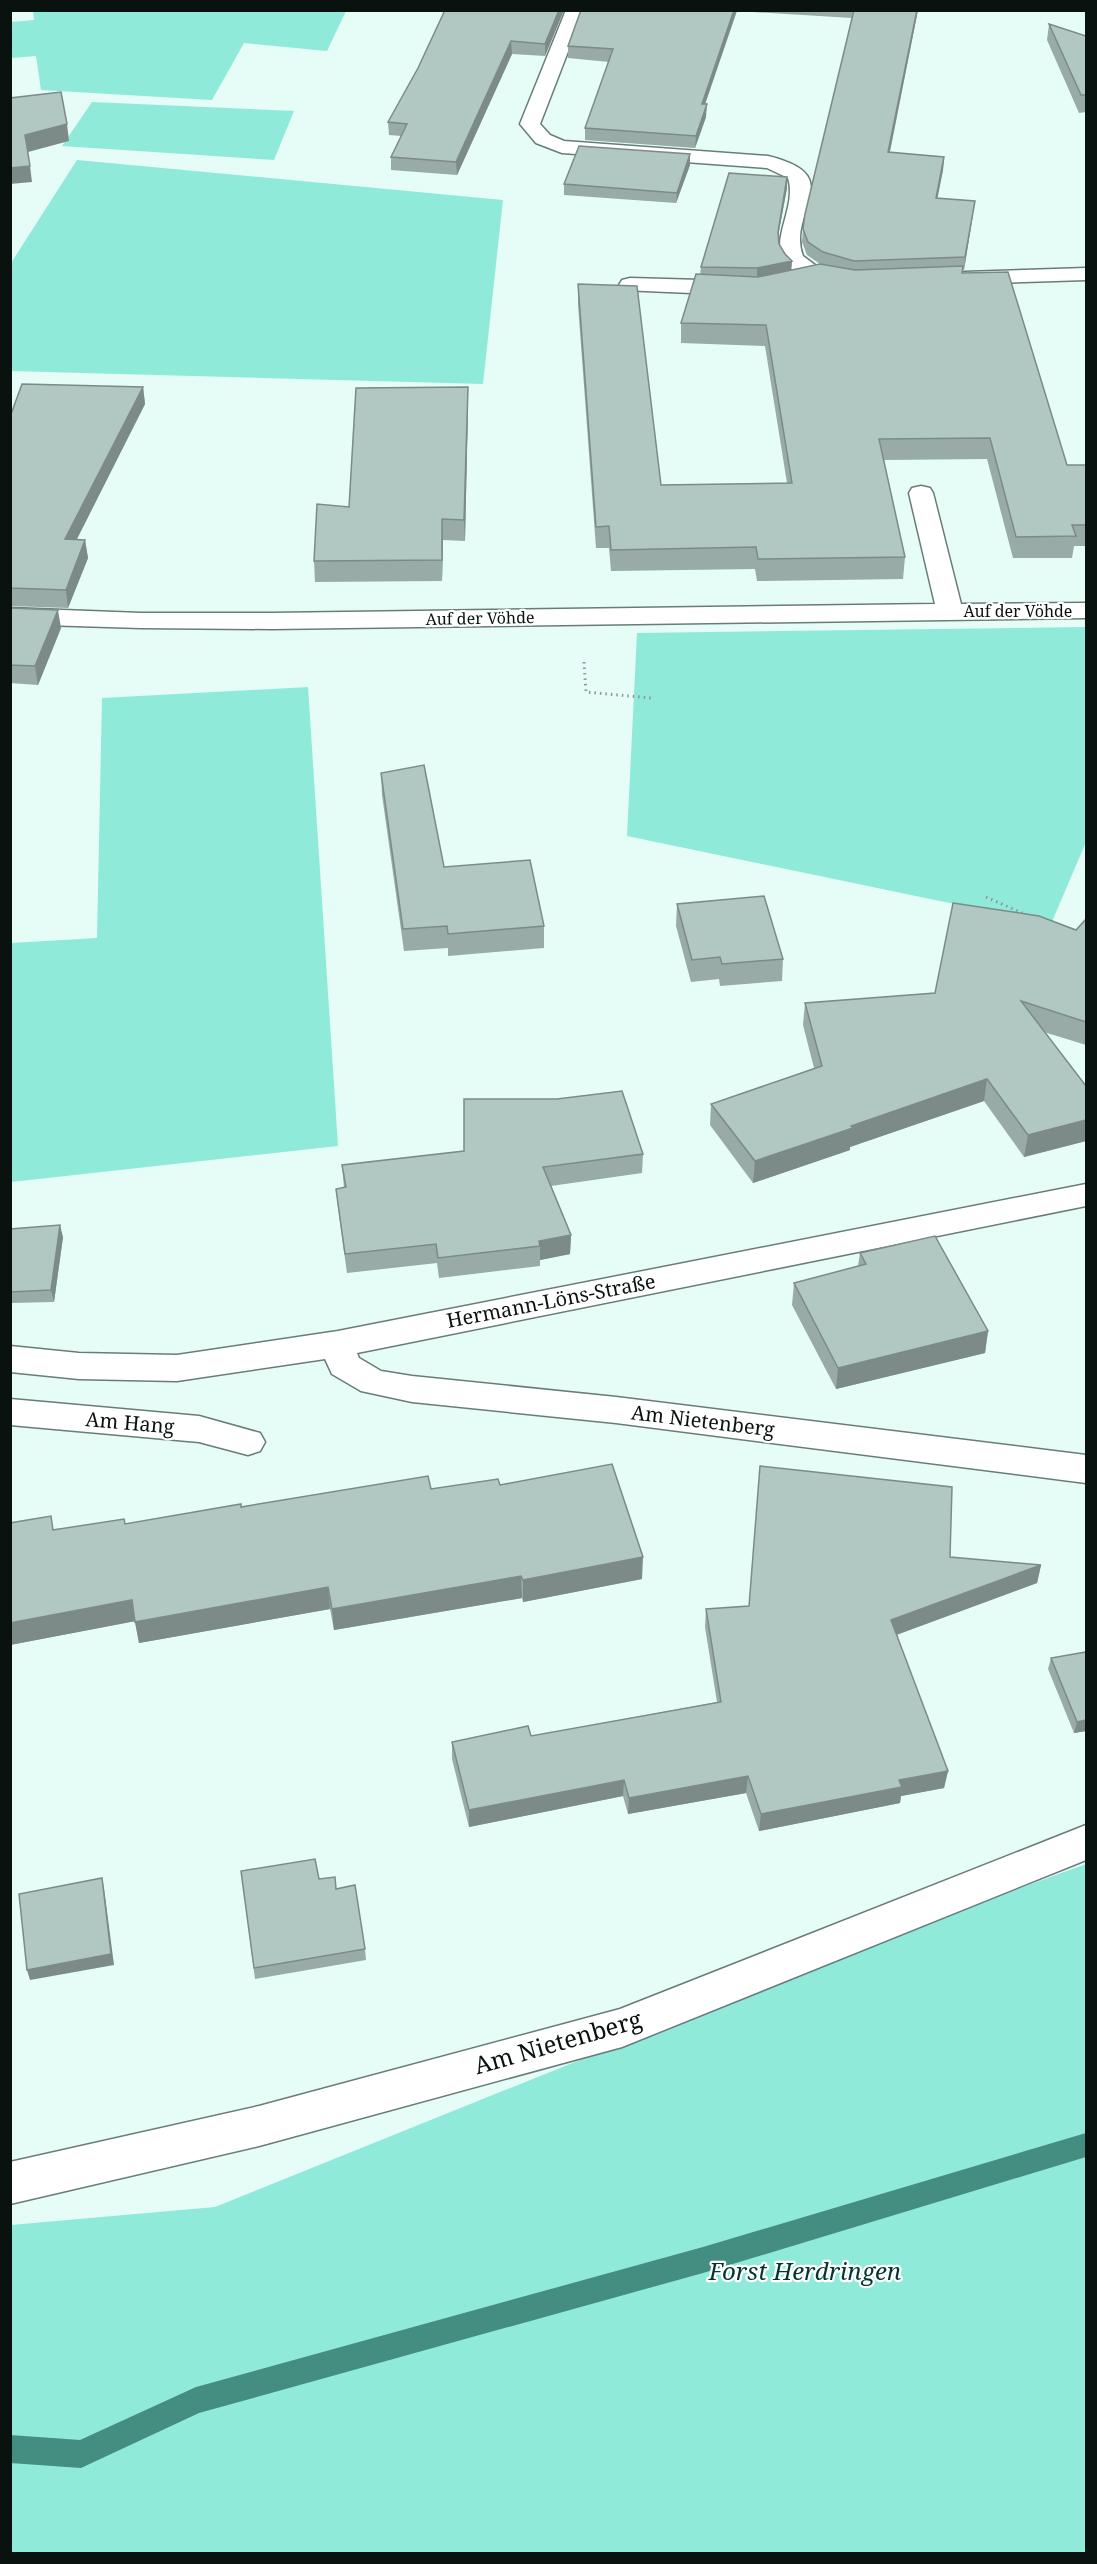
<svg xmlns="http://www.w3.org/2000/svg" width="1097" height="2564" viewBox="0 0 1097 2564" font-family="'Noto Serif',serif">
  <rect width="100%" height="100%" fill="#e5fcf7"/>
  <g fill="#90eada">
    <polygon points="33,11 33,10 346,11 327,51 244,43 212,100 41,90 36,56 11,58 11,22 34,20"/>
    <polygon points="92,102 294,111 274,160 62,146"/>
    <polygon points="77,160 503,200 483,384 11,371 11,263"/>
    <polygon points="1086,627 1086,842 1051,924 627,836 637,633"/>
    <polygon points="308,687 338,1146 11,1182 11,943 97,938 102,698"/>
    <polygon points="1086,1864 1086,2553 11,2554 11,2225 215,2207 885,1937"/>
  </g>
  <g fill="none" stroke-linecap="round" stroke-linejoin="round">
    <polygon fill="#438d81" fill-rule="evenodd" points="1086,2133 1086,2157 703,2273 199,2413 81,2468 10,2463 10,2435 80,2440 196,2387 703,2247"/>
    <defs>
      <g id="minor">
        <path d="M566 10H584L540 124 550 135 564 141 768 156C850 176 786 211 803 256L819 268 852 276 855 281 852 286C838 289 823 284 811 279 750 258 800 216 788 178L767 168 562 153 536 143 520 124Z"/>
        <polygon points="1086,268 1086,280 965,284 957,283 954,278 957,273 965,272"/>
        <polygon points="630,278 737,281 745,283 748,288 745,293 737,295 622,290 619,285 622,280"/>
        <polygon points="921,486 930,488 933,493 961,604 1086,603 1086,618 272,629 141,628 10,624 10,608 141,613 272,613 935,604 909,493 912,488"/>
        <polygon points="1086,1184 1086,1206 357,1353 359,1358 381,1371 412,1376 616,1397 1086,1455 1086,1483 616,1423 412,1402 361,1391 332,1374 325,1359 177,1381 79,1379 10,1372 10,1346 79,1353 177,1355 338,1331"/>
        <polygon points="10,1399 199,1416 260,1433 265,1442 260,1451 248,1455 199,1442 10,1425"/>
        <polygon points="1086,1825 1086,1860 622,2047 259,2146 10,2204 10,2162 259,2106 620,2009"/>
      </g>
    </defs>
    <use href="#minor" stroke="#687d78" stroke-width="3"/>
    <g stroke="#899a96" stroke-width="3" stroke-dasharray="1.5 4" stroke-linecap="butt">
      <polyline points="584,662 586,692 651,698"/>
      <polyline points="986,897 1029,916"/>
    </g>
    <use href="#minor" fill="#fff" fill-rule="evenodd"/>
  </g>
  <g fill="#98aba7">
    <polygon points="445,10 564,10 545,56 512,54 457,175 391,170 391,157 401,136 389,135 388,122 418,68"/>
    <polygon points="581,10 918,10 890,152 944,157 943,170 937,198 973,214 964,270 963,270 962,273 1067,465 1086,465 1086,546 1074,546 1072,558 1013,558 987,459 884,460 905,557 903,579 757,581 755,569 611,571 609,548 596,548 578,305 578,284 661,485 787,483 765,346 681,343 681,323 700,275 701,267 787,188 778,236 779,244 785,254 792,261 791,270 820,264 807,255 802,242 803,229 852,18 737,11 705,104 706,117 695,148 585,140 585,128 609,62 568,58 568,46"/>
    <polygon points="1049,24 1086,36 1086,112 1079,113 1047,40"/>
    <polygon points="690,154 690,165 676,203 564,195 564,184"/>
    <polygon points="143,387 145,404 76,540 85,540 88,558 68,608 10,606 10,417"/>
    <polygon points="468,407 465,541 443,540 442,581 315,582 314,561 349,507"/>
    <polygon points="10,608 61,628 38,685 10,683"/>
    <polygon points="381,773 444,867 544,926 544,948 448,956 448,948 404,951 382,795"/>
    <polygon points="677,904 783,959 782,981 720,986 719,979 691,982 676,926"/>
    <polygon points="1086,919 1086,1045 1044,1032 1086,1086 1086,1141 1024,1157 984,1101 850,1147 850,1150 753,1183 710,1125 711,1104 814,1068 803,1025 805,1003 935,993 1076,930"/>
    <polygon points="464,1151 643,1154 642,1173 551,1186 571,1235 570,1254 540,1260 540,1266 439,1278 437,1263 347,1273 338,1208 336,1189 344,1188 342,1165"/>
    <polygon points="10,1229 63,1237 54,1302 10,1303"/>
    <polygon points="860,1253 988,1331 985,1353 836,1389 792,1305 794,1283 858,1266"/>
    <polygon points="500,1485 642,1579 523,1602 522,1598 334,1630 330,1609 139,1643 135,1621 10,1645 10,1523 54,1529 125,1524 241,1507 431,1489"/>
    <polygon points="950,1557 1041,1565 1037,1583 896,1635 948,1771 944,1788 901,1796 900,1803 759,1831 746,1793 628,1814 623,1796 469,1827 452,1759 452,1742 531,1736 717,1702 705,1627 706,1609 748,1606"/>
    <polygon points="1086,1652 1086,1731 1074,1733 1048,1669 1051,1658"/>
    <polygon points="241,1871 319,1879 336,1888 365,1949 366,1960 255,1979"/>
  </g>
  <g fill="#7c8b88">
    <polygon points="559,10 564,10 545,56 545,44"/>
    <polygon points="734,10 737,10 701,116 702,104"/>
    <polygon points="917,10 918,10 887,165 888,152"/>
    <polygon points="511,41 512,54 457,175 456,162"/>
    <polygon points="707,104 706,117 695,148 696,136"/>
    <polygon points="67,124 69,141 28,152 25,135"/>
    <polygon points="690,154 690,165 676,203 677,193"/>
    <polygon points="944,157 943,170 935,211 936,198"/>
    <polygon points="30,166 32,182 10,184 10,168"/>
    <polygon points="787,177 787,188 777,242 778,232"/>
    <polygon points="975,201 973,214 964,270 965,257"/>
    <polygon points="792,261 791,272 757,279 757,268"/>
    <polygon points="143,387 145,404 68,557 65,539"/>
    <polygon points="468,387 468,407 465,541 464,520"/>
    <polygon points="442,519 443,540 442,581"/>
    <polygon points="85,540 88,558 68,608 66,590"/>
    <polygon points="58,610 61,628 38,685 35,666"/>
    <polygon points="987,1079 984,1101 850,1147 850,1150 753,1183 755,1161 851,1126"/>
    <polygon points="1086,1120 1086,1141 1024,1157 1028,1135"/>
    <polygon points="60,1225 63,1237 54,1302 51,1290"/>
    <polygon points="571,1235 570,1254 540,1260 540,1246 539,1241"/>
    <polygon points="988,1331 985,1353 836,1389 838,1368"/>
    <polygon points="643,1557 642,1579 523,1602 523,1580"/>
    <polygon points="1041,1565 1037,1583 888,1638 891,1620"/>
    <polygon points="521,1576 522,1598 334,1630 332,1609"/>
    <polygon points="328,1587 330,1609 139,1643 135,1622"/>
    <polygon points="132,1600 136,1621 10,1645 10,1623"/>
    <polygon points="1086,1720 1086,1731 1074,1733 1077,1722"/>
    <polygon points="948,1771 944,1788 901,1796 900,1803 759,1831 761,1814 899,1780"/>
    <polygon points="748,1776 746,1793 628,1814 629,1798"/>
    <polygon points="624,1780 623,1796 469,1827 469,1810"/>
    <polygon points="102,1878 104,1888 114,1965 30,1980 27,1970"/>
  </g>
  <g fill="#b1c7c2" stroke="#7c8b88" stroke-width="1.5">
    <polygon points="445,10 559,10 545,44 511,41 456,162 391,157 407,124 388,122 418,68"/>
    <polygon points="581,10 734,10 702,104 707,104 696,136 585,128 613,49 568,46"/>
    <polygon points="854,10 917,10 888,152 944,157 936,198 975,201 965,257 854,261 823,252 808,242 803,229 805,214"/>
    <polygon points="1049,24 1086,36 1086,95 1081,95"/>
    <polygon points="61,92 67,124 25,135 30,166 10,168 10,98"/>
    <polygon points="579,146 690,154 677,193 564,184"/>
    <polygon points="729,173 787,177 778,232 779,244 785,254 792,261 757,268 701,267"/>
    <polygon points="820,264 855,270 963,266 962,273 1008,272 1067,465 1086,465 1086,525 1072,525 1076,536 1016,537 990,438 879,439 905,557 758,559 756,547 611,550 609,526 596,527 578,284 637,286 661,485 792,483 766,325 681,323 696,274 758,277"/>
    <polygon points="22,384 143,387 65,539 85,540 66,590 10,588 10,417"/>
    <polygon points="468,387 464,520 442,519 442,560 314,561 317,504 349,507 356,388"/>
    <polygon points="10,608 58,610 35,666 10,665"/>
    <polygon points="424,765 444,867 530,860 544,926 448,934 447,926 403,929 381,773"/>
    <polygon points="764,896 783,959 722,964 720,957 692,960 677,904"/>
    <polygon points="953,903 1039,916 1076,930 1086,919 1086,1022 1021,1001 1086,1086 1086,1120 1028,1135 987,1079 851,1126 853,1128 755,1161 711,1104 822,1066 805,1003 935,993"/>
    <polygon points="622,1091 643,1154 543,1167 571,1235 539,1241 540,1246 438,1258 436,1244 345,1254 336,1189 346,1187 342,1165 464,1151 464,1099 557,1099"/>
    <polygon points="60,1225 51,1290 10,1292 10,1229"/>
    <polygon points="935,1236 988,1331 838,1368 794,1283 866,1264 860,1253"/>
    <polygon points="612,1464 643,1557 523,1580 521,1576 332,1609 328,1587 135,1622 132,1600 10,1623 10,1523 51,1516 53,1530 124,1519 125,1524 241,1504 241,1507 428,1476 431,1489 498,1479 500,1485"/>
    <polygon points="760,1466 952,1487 950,1557 1041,1565 891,1620 948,1771 899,1780 902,1787 761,1814 748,1776 629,1798 624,1780 469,1810 452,1742 528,1726 531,1736 721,1702 706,1609 749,1606"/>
    <polygon points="1086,1652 1086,1720 1077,1722 1051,1658"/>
    <polygon points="315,1859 319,1879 335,1877 336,1889 355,1885 365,1949 254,1968 241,1871"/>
    <polygon points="102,1878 111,1954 27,1970 19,1894"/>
  </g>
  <g text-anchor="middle" stroke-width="4.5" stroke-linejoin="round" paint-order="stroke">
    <g font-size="16" fill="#0a1210" stroke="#fff">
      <text x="1018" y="617">Auf der Vöhde</text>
      <text transform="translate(480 618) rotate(-1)" y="6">Auf der Vöhde</text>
    </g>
    <g font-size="20" fill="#0a1210" stroke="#fff">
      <text transform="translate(551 1301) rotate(-11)" y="7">Hermann-Löns-Straße</text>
      <text transform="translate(703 1421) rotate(7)" y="7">Am Nietenberg</text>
      <text transform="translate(130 1423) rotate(5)" y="7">Am Hang</text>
    </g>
    <g font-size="24" fill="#0a1210" stroke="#fff">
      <text transform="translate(558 2043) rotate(-16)" y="8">Am Nietenberg</text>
    </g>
    <g font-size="24" font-style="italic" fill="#03352e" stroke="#fff">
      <text x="805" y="2280">Forst Herdringen</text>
    </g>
  </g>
  <rect width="1097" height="2564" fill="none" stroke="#0a1210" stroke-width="24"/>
</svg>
